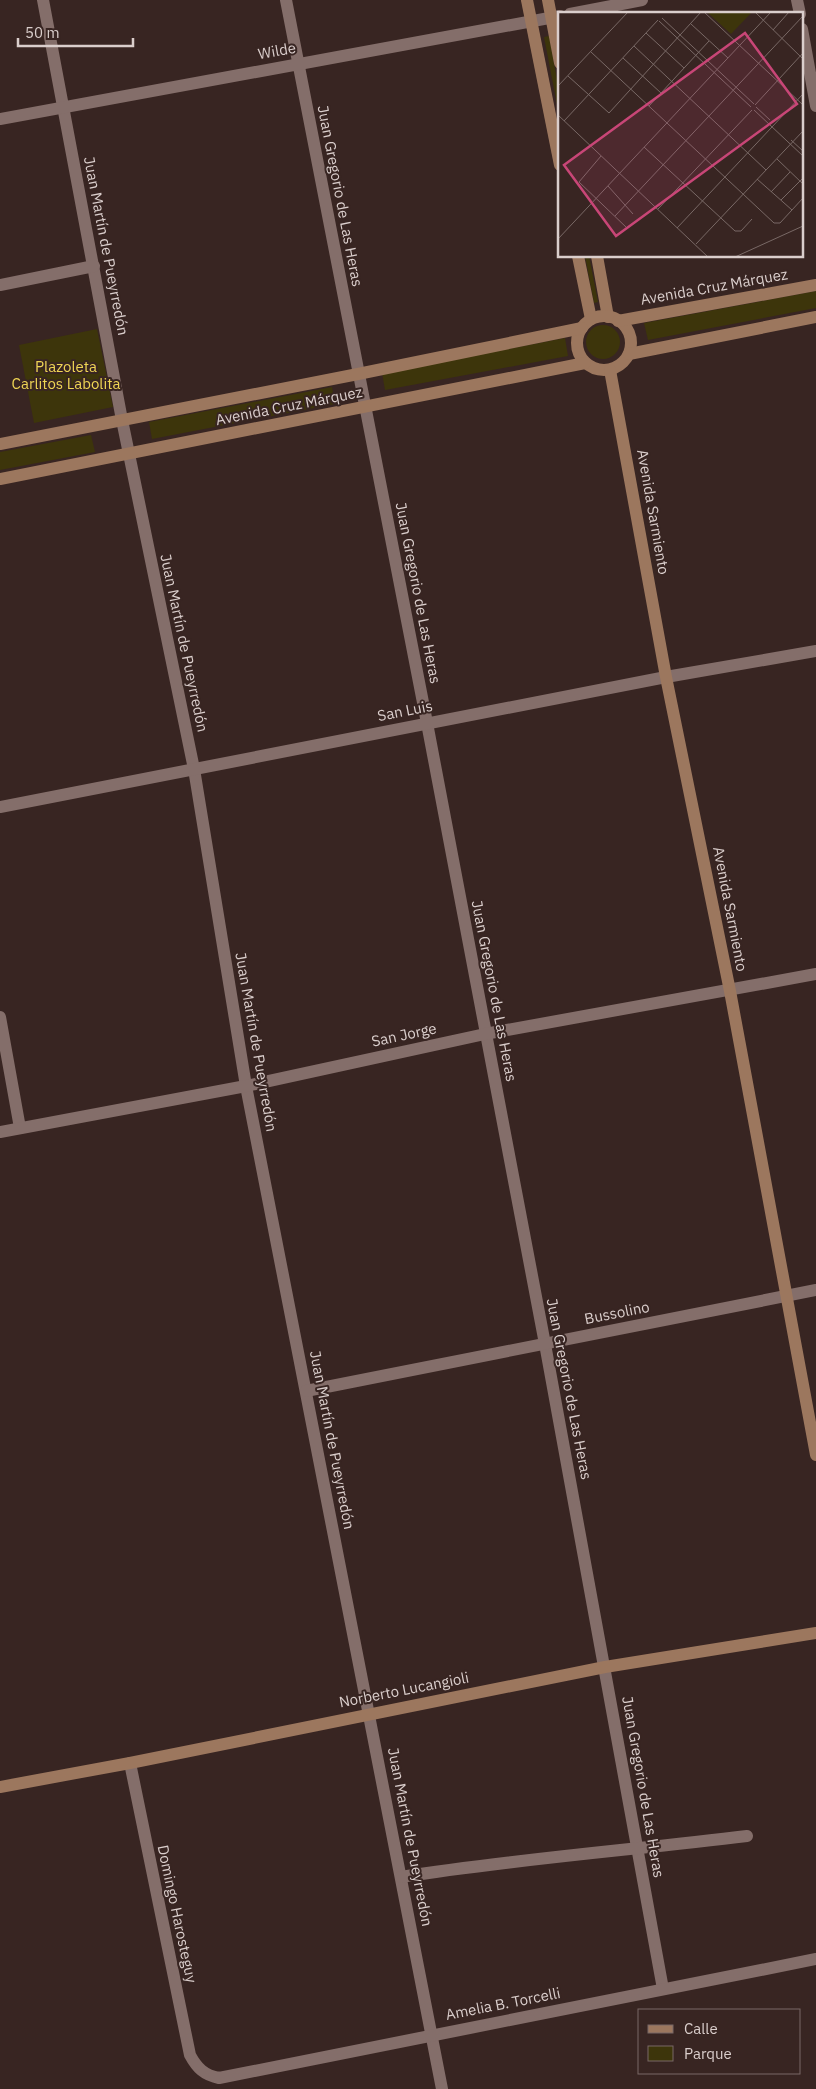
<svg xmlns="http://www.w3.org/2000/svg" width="816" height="2089" viewBox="0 0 816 2089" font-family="'IBM Plex Sans',sans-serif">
  <rect width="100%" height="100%" fill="#382522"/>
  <g fill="#3d350b">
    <polygon points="549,36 560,96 560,120 544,37"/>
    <polygon points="585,256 589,256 598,302 594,303"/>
    <polygon points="816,291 816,308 648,340 644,323"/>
    <circle cx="603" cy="342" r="17"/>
    <polygon points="97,329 113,407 34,423 19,345"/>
    <polygon points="565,338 568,356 385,390 382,373"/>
    <polygon points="332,387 335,404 152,439 149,422"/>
    <polygon points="91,435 95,452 0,470 0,452"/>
  </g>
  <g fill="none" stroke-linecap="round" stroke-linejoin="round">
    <g stroke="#846e6a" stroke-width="12">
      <polyline points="43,0 122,420 194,769 246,1086 442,2089"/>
      <polyline points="286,0 427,723 545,1344 663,1989"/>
      <polyline points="797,0 800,14"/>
      <polyline points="570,14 642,0"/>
      <polyline points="802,29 816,106"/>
      <polyline points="0,119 560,16"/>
      <polyline points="0,285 94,266"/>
      <polyline points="0,807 666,677 816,651"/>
      <polyline points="0,1017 20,1128"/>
      <polyline points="0,1132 246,1086 485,1034 816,974"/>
      <polyline points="306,1391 816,1290"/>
      <path d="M130 1763 190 2055C197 2068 204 2075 219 2078L816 1959"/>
      <path d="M401 1877C515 1859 632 1850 747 1836"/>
    </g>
    <g stroke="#9c775e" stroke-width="12">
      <polyline points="527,0 560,165"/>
      <polyline points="548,0 560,63"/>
      <polyline points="578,256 591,319"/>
      <polyline points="597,256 608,317"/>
      <circle cx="604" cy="343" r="27"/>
      <polyline points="618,321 816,285"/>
      <polyline points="629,354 816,317"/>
      <polyline points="610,370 666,677 730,991 816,1455"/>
      <polyline points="0,444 358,374 582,328"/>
      <polyline points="0,479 585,363"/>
      <polyline points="0,1787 130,1763 605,1667 816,1633"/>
    </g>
  </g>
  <g text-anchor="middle" stroke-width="4" stroke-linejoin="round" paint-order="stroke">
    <g font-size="15" fill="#dacecc" stroke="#382522">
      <text transform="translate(277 51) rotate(-10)" y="5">Wilde</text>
      <text transform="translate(340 196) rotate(79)" y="5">Juan Gregorio de Las Heras</text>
      <text transform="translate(106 246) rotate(79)" y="5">Juan Martín de Pueyrredón</text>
      <text transform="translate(714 287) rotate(-10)" y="5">Avenida Cruz Márquez</text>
      <text transform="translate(289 406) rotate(-11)" y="5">Avenida Cruz Márquez</text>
      <text transform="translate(653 512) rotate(80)" y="5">Avenida Sarmiento</text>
      <text transform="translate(418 593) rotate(79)" y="5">Juan Gregorio de Las Heras</text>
      <text transform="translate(184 643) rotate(78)" y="5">Juan Martín de Pueyrredón</text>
      <text transform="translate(405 711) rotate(-11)" y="5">San Luis</text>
      <text transform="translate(730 909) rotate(79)" y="5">Avenida Sarmiento</text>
      <text transform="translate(494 991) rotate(79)" y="5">Juan Gregorio de Las Heras</text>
      <text transform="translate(404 1035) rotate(-12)" y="5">San Jorge</text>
      <text transform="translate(256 1042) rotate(80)" y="5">Juan Martín de Pueyrredón</text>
      <text transform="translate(617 1313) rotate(-11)" y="5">Bussolino</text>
      <text transform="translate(569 1389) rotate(79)" y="5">Juan Gregorio de Las Heras</text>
      <text transform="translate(332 1440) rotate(79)" y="5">Juan Martín de Pueyrredón</text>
      <text transform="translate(404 1690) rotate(-11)" y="5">Norberto Lucangioli</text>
      <text transform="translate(643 1787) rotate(80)" y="5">Juan Gregorio de Las Heras</text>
      <text transform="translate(410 1837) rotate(79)" y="5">Juan Martín de Pueyrredón</text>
      <text transform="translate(177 1914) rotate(78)" y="5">Domingo Harosteguy</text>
      <text transform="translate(503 2004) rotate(-11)" y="5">Amelia B. Torcelli</text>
    </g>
    <g font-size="15" fill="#efd554" stroke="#382522">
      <text x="66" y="372">Plazoleta<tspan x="66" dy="17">Carlitos Labolita</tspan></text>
    </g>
  </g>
  <g transform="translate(558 12)">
    <rect width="245" height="245" fill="#382522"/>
    <path d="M149 0H194L173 22Z" fill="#3d350b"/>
    <path fill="none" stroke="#796966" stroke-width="1" d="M146 0 245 93M197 0 245 47M104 6 196 92M101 9 193 95M133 12 170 46M215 18 231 0M88 21 126 56M76 34 208 158M33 40 216 211H222L245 186M65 46 103 81M10 64 51 101 143 0M0 74 70 0M197 93 245 41M91 94 151 29M198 95 212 108M196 98 245 144M0 103 150 245M6 109 100 8M233 128 245 139M86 135 177 219H183L194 207M43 144 21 170 69 216M219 147 245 172M199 167 234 198M50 174 75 202M213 180 232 160M223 188 245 166M100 197 194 98M57 204 245 4M119 216 245 82M0 227 213 0M138 232 245 119M177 245 245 214"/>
    <path fill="#c84677" fill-opacity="0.15" stroke="#c84677" stroke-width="2.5" d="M187 21 239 92 58 224 6 153Z"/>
    <rect width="245" height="245" fill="none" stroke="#dacecc" stroke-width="2.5"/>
  </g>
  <rect x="638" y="2009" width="162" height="65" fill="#382522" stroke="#796966"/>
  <rect x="648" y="2025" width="25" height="8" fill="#9c775e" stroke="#796966"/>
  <text x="684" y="2034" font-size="15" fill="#dacecc">Calle</text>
  <rect x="648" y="2046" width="25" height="15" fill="#3d350b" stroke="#796966"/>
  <text x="684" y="2059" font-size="15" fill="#dacecc">Parque</text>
  <path d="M18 38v8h115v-8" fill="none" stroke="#dacecc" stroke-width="2.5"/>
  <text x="25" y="38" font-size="15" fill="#dacecc" stroke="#382522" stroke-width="4" paint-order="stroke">50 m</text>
</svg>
